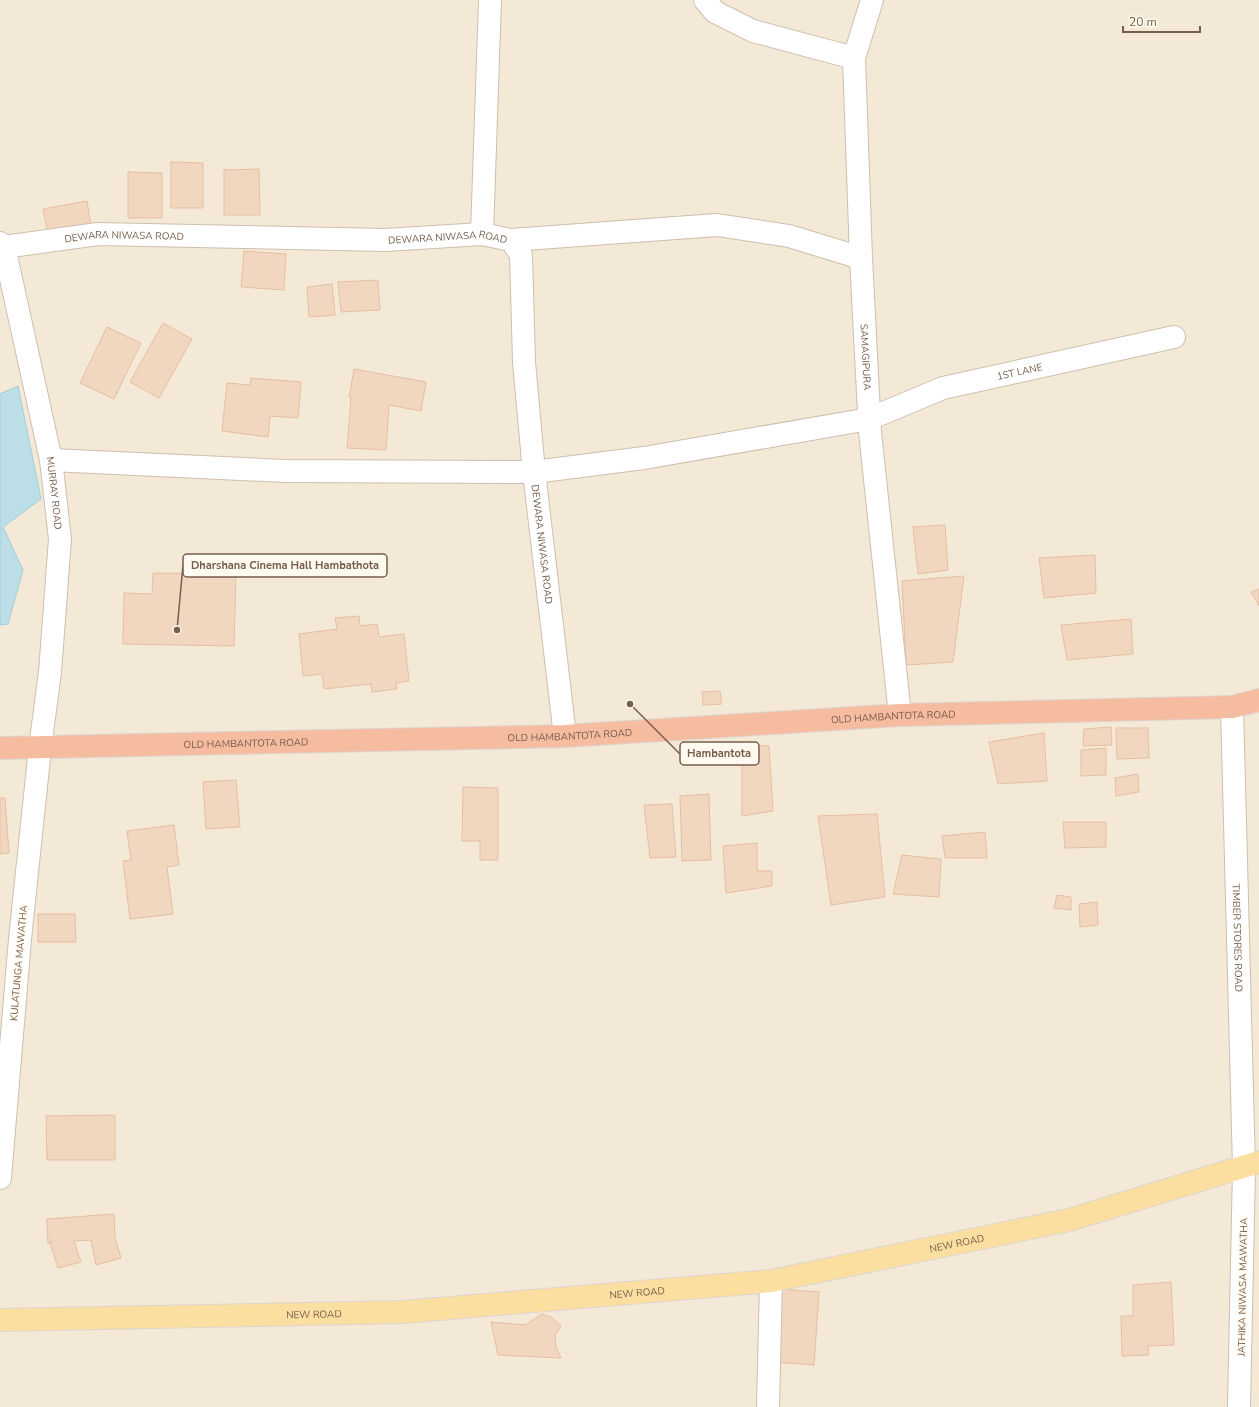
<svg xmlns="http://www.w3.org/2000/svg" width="1259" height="1407" viewBox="0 0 1259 1407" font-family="'Nunito Sans',sans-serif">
  <rect width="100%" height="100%" fill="#fdf6e8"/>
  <rect fill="#f4e9d7" x="0" y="0" width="1259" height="1407"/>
  <polygon fill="#bcdee7" stroke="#a2cdd9" points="18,386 41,499 3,527 23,570 8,624 0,625 0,394"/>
  <g fill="#f2d7c0" stroke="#e5bfa0">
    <polygon points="171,162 203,163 203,208 171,208"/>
    <polygon points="259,169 260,215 224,215 224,170"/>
    <polygon points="128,172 162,173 162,218 128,218"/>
    <polygon points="87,201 91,226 48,234 43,209"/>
    <polygon points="244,251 286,254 284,290 241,287"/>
    <polygon points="378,280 380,310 341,312 338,282"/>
    <polygon points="332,284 335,315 309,317 307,287"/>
    <polygon points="163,323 192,339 159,398 130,382"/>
    <polygon points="107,327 141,343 114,399 80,383"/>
    <polygon points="354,369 426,382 421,411 389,405 386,450 347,448 351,397 349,397"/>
    <polygon points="251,378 301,382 298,418 270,416 268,437 222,431 227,383 250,385"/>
    <polygon points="945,525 948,570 918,574 913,527"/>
    <polygon points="1095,555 1096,593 1044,598 1039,558"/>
    <polygon points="153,573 236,574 234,646 123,644 124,593 152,594"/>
    <polygon points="964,576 953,662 906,665 902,581"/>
    <polygon points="1259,589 1259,606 1251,592"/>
    <polygon points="359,616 360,626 377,624 379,637 404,634 409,681 396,683 397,689 372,692 371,684 324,689 322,674 303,676 299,634 337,629 335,618"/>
    <polygon points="1131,619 1133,654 1067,660 1061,625"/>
    <polygon points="720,691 722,704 703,705 702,692"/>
    <polygon points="1111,727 1112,745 1083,746 1084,729"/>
    <polygon points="1116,728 1148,728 1149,758 1117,759"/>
    <polygon points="1044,733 1047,781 998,784 989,742"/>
    <polygon points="742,745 769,746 773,811 742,816"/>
    <polygon points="1106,748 1106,775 1081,776 1081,750"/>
    <polygon points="1138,774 1139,792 1116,796 1115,778"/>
    <polygon points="236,780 240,827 206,829 203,782"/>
    <polygon points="463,787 498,788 498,860 480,860 480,841 462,841"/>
    <polygon points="709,794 711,860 682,861 680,796"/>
    <polygon points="0,798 5,798 9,853 0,854"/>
    <polygon points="672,804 676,857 650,858 644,805"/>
    <polygon points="877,814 885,897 831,905 818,816"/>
    <polygon points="1063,822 1106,822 1106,847 1065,848"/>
    <polygon points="174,825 179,865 167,867 173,914 130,919 123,861 131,860 127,831"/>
    <polygon points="985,832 987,858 945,858 942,836"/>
    <polygon points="757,843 757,871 772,871 772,886 726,893 723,846"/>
    <polygon points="902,855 941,859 939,897 893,894"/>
    <polygon points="1057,895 1071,897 1071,910 1054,908"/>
    <polygon points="1097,902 1098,925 1080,927 1079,904"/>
    <polygon points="38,914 75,914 76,942 38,942"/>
    <polygon points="115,1115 115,1160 47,1160 46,1116"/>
    <polygon points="114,1214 115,1238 121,1258 96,1265 91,1240 74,1241 81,1262 58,1268 50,1243 52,1242 48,1243 47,1219"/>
    <polygon points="1171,1282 1174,1345 1148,1346 1149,1355 1122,1356 1121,1316 1133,1316 1133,1285"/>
    <polygon points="779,1289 819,1292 814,1365 774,1362"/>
    <polygon points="542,1314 551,1317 561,1326 555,1335 556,1347 561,1358 498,1355 491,1322 525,1325"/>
  </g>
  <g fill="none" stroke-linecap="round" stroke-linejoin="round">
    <defs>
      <g id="minor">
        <polyline points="705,0 715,12 753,31 854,58"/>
        <path id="s1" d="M872 0 854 58 861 258 870 432 900 715"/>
        <polyline points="482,234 490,0"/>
        <polyline points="511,240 717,225 789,236 861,258"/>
        <path id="s2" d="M0 243 4 247 51 460 60 539 50 672 40 748 20 939 0 1178"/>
        <path id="s3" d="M4 247 98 234 385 240 482 234 511 240 521 255 524 362 534 472 565 736"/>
        <path id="s4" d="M51 460 285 471 534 472 644 458 869 419 943 388 1174 337"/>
        <path id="s5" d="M1232 707 1244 1168 1239 1407"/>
        <polyline points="768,1407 771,1281"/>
      </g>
      <g id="major">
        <path id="s6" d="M0 1320 403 1312 771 1281 1069 1220 1259 1162"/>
      </g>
      <g id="highway">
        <path id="s7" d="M0 748 565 736 900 715 1232 707 1259 700"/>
      </g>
    </defs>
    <use href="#minor" stroke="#cfbeae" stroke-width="24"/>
    <use href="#major" stroke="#dcd5d0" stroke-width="24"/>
    <use href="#highway" stroke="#dcd5d0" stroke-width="24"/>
    <use href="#minor" stroke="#fff" stroke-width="22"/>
    <use href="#major" stroke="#fadfa1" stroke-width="22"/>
    <use href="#highway" stroke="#f6bca0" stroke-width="22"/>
  </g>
  <g text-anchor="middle" stroke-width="3" stroke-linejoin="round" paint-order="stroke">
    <g font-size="10" fill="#775e4c" stroke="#fffaef">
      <text dy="4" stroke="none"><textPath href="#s3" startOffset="121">DEWARA NIWASA ROAD</textPath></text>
      <text dy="4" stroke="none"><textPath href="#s3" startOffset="445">DEWARA NIWASA ROAD</textPath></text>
      <text dy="4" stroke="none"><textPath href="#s1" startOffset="360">SAMAGIPURA</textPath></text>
      <text dy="4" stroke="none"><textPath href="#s4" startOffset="981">1ST LANE</textPath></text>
      <text dy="4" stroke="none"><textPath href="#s2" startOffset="257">MURRAY ROAD</textPath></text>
      <text dy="4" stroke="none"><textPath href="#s3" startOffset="817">DEWARA NIWASA ROAD</textPath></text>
      <text dy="4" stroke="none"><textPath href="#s7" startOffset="894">OLD HAMBANTOTA ROAD</textPath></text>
      <text dy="4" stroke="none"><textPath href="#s7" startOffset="570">OLD HAMBANTOTA ROAD</textPath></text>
      <text dy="4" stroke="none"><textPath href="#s7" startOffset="246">OLD HAMBANTOTA ROAD</textPath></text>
      <text dy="4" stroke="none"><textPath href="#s5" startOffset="231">TIMBER STORES ROAD</textPath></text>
      <text transform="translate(18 963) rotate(-85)" y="4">KULATUNGA MAWATHA</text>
      <text dy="4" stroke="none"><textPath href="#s6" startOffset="962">NEW ROAD</textPath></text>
      <text transform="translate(1242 1287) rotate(-89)" y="4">JATHIKA NIWASA MAWATHA</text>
      <text dy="4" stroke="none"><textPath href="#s6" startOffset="638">NEW ROAD</textPath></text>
      <text dy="4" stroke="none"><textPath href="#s6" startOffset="314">NEW ROAD</textPath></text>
    </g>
  </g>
  <path fill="none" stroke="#775e4c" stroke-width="1.5" d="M177 630L183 565M630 704L680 754"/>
  <g fill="#775e4c" stroke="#fffaef" stroke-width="1.5">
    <circle cx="177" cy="630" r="4"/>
    <circle cx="630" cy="704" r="4"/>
  </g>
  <g fill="#fffaef" stroke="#775e4c" stroke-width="1.5">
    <rect x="183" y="554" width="204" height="23" rx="4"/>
    <rect x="680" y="742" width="79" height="23" rx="4"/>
  </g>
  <g font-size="11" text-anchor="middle" font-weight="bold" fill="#775e4c">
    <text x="285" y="569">Dharshana Cinema Hall Hambathota</text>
    <text x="719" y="757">Hambantota</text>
  </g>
  <path d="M1123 26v6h77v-6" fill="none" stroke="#775e4c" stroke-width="2"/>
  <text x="1129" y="26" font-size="12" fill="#775e4c" stroke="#fffaef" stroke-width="3" paint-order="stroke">20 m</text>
</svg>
